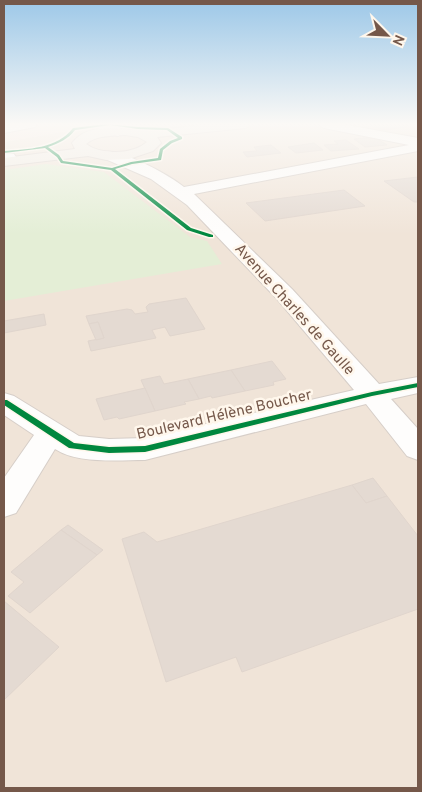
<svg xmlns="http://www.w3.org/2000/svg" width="422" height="792" viewBox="0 0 422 792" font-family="Overpass,sans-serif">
  <rect width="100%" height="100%" fill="#f7f2eb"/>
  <polygon fill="#f0e4d8" points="117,124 418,124 418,788 4,788 4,142 95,126"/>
  <polygon fill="#f7e7de" points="4,124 117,124 95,126 4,142"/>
  <polygon fill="#e4eed6" points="46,164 104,172 190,237 207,241 222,264 4,301 4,170"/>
  <g fill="#e4dad2" stroke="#e0d5cd">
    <polygon points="369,124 402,124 409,126 387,130 380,129"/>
    <polygon points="363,138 376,138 387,145 365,147 354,139"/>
    <polygon points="346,140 359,149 331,151 324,145 338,144 334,141"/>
    <polygon points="314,143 323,150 296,153 288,147"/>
    <polygon points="271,145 281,153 247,157 243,152 257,151 254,147"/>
    <polygon points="418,177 418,202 414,202 384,181"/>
    <polygon points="344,190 365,206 265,221 246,203"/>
    <polygon points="186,298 205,329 170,336 165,327 152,330 156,338 91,351 88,341 104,338 98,322 89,324 86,316 127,309 132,310 135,314 148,312 146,307 149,304"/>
    <polygon points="44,314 46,325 4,333 4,321"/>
    <polygon points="98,322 104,338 96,340 89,324"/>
    <polygon points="272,361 286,379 273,382 274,385 245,391 231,370"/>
    <polygon points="231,370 245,391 212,398 211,396 199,399 188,379"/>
    <polygon points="160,376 164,384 188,379 199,399 184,402 186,404 155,411 141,380"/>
    <polygon points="145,388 155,411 119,419 117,417 104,420 96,399"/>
    <polygon points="373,478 387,496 366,503 352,485"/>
    <polygon points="352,485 366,503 387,496 418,536 418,609 242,672 236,657 166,682 122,539 144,532 157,542"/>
    <polygon points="68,525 103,550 97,555 61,530"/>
    <polygon points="61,530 97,555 30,613 8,596 24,582 11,572"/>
    <polygon points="4,601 59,647 4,700"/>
  </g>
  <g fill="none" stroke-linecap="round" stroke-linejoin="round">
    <defs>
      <g id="minor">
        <polygon points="13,124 37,124 35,127 4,133 4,125"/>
        <path d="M92 124C103 123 116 123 125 132L118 136 94 127Z"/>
        <path d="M318 124H342L418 138V151L194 194 292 289 379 384 418 377V393L391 399 418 429V460L407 456 366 404 145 460C119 460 77 464 55 449L16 513 4 517V478L34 435 4 415V393L14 396 79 436 109 439 145 438 354 390 277 299 187 205 151 179 103 158 101 155 103 152C120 148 169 175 184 187L409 145 324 128Z"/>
        <polygon points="4,153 14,154 16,157 14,160 4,161"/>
      </g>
      <path id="major" d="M211 124H252L246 128 157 137 161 143 153 151 129 159 106 160 88 156 4 166V158L75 149 72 143C88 121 123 130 145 130 167 130 189 126 211 124ZM125 135 138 137 147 142C132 155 101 155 86 144 97 135 111 136 125 135Z"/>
    </defs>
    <use href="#minor" stroke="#d6cec8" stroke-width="2"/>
    <use href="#major" stroke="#d8cfc9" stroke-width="2"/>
    <use href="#minor" fill="#fefdfc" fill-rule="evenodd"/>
    <use href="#major" fill="#f2ede5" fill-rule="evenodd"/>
    <defs>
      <g id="cycleway">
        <path d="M106 124 138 127 168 128 182 137V139L172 143 163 150 161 160 132 164 115 169 191 228 213 235V237H209L187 230 111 170 61 163 57 157 45 148 4 153V151C28 149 57 149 73 128ZM110 125 138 129 167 130 178 138 170 141 160 149 158 158 131 162 112 168 63 161 59 155 48 147C59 143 68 139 75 130Z"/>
        <polygon points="418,383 418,387 372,396 145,452 109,453 69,448 4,405 4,400 7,400 74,443 109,447 145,446 372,392"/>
      </g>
    </defs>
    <use href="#cycleway" stroke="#fff7ec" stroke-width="3"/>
    <use href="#cycleway" fill="#00873e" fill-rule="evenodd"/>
  </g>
  <linearGradient id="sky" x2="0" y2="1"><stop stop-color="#9dc8e8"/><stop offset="0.53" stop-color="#fbf9f6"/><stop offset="1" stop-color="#fbf9f6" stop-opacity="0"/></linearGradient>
  <rect width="422" height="234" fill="url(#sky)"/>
  <g text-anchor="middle" stroke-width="5" stroke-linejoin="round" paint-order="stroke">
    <g font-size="15" fill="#75584a" stroke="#fff7ec">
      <text transform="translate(295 309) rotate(48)" y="5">Avenue Charles de Gaulle</text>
      <text transform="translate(224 414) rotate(-13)" y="5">Boulevard Hélène Boucher</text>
    </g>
  </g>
  <rect width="422" height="792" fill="none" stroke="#75584a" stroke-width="10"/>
  <g transform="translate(387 35) rotate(114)" stroke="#fff7ec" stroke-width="4" paint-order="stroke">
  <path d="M0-4L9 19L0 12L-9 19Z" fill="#75584a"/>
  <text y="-8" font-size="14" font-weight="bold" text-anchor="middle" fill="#75584a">N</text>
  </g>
</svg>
